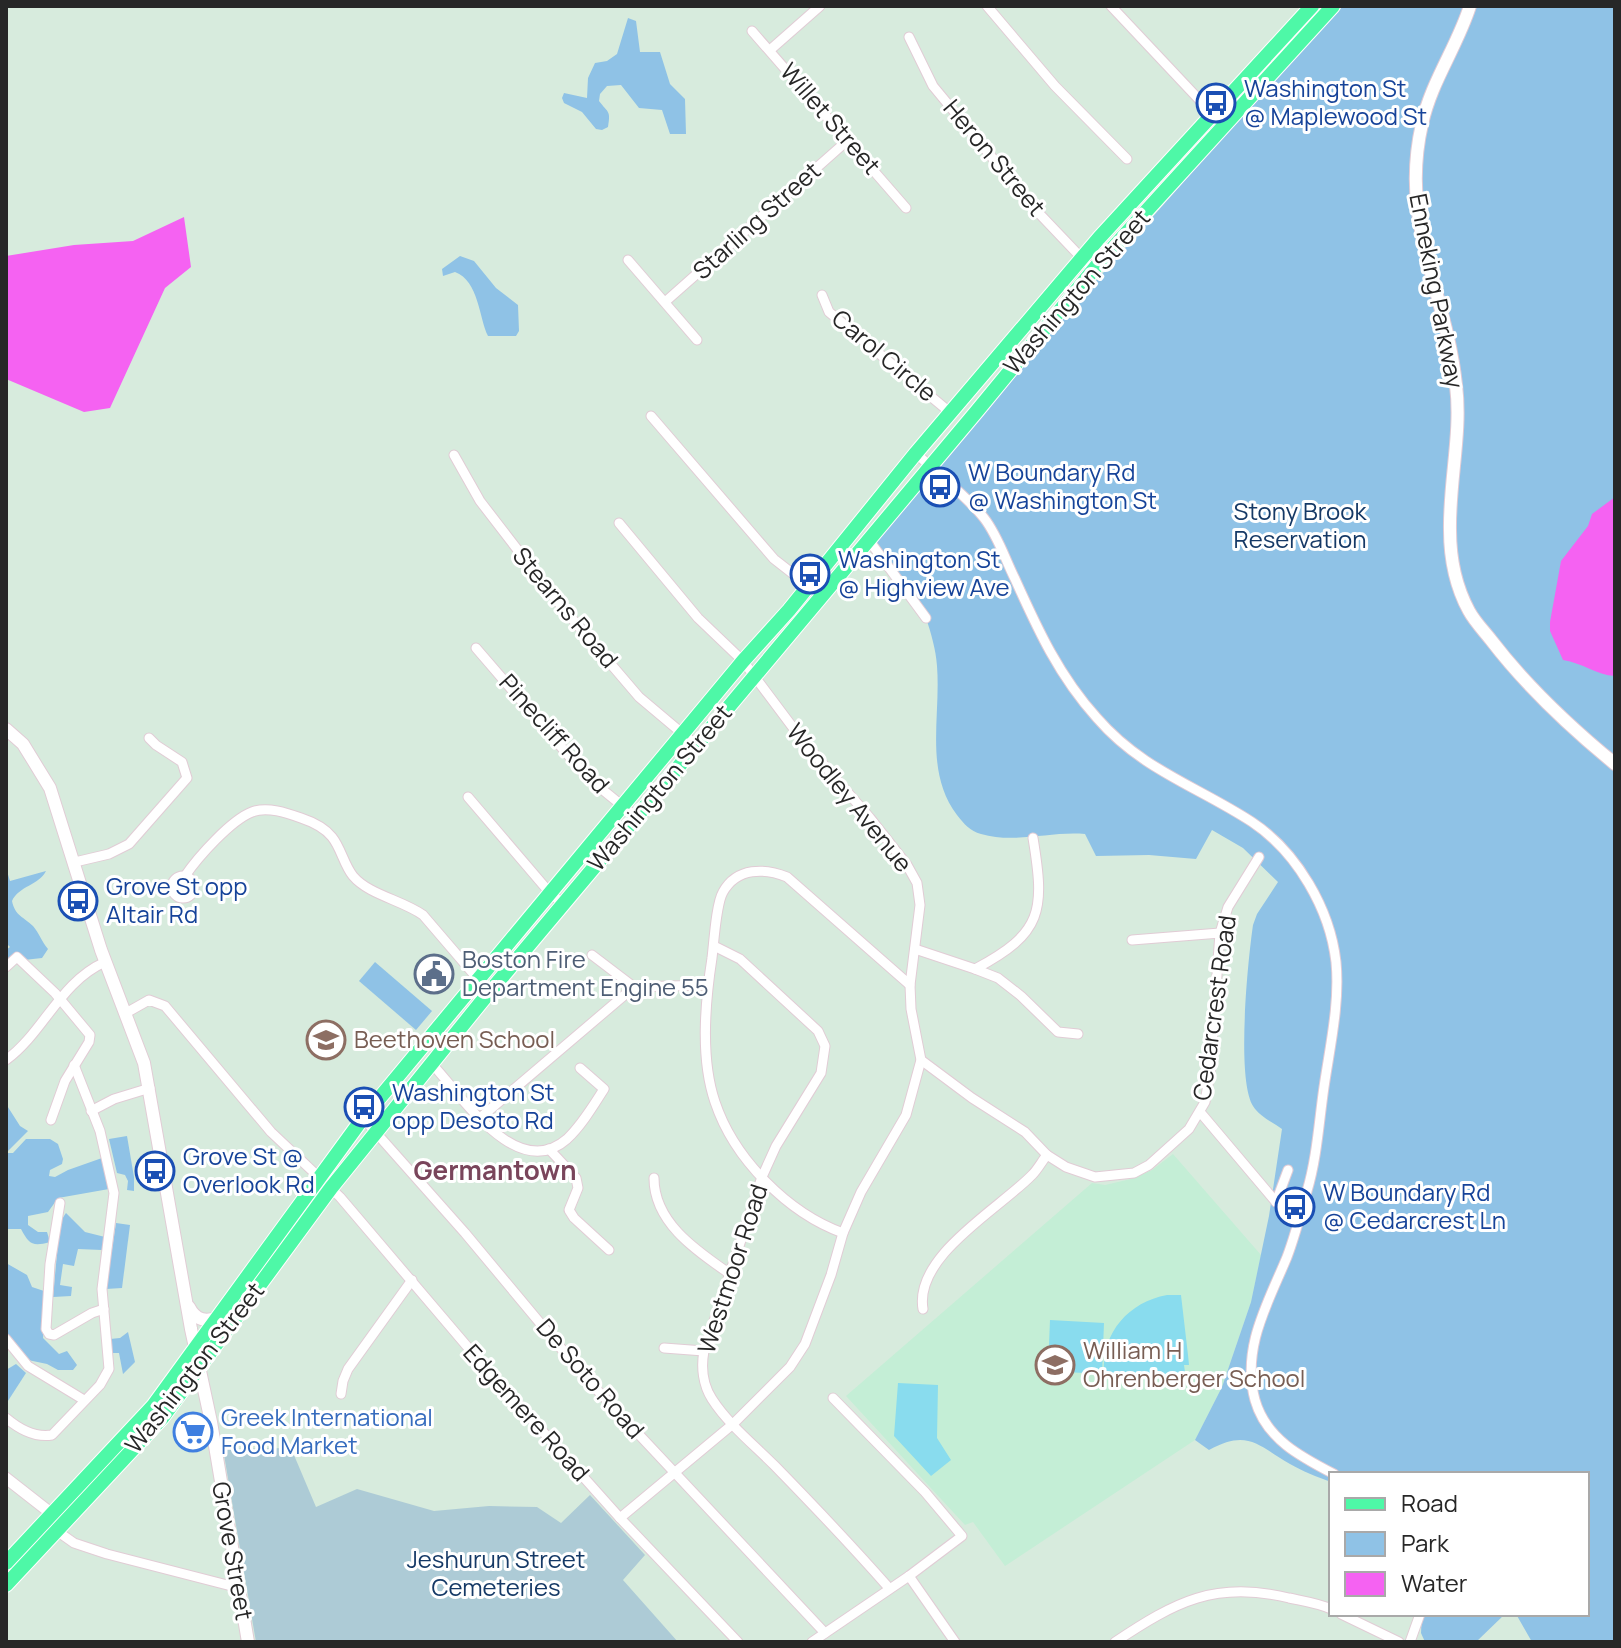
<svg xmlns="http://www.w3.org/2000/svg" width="1621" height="1648" viewBox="0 0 1621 1648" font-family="Manrope,sans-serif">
  <rect width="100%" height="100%" fill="#d7ebdd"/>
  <polygon fill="#c4eed6" points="1173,1154 1261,1255 1251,1302 1222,1387 1195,1440 1005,1566 973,1522 965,1525 846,1396 1092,1183 1105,1185 1131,1179 1152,1170"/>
  <g fill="#8fc2e6">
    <path d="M1343 6H1615V1642H1532L1516 1614H1587V1474H1331V1482C1317 1477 1302 1471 1290 1464 1257 1445 1248 1429 1209 1450L1195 1440 1222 1387 1251 1302 1269 1216 1282 1129C1272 1122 1259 1116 1253 1106 1236 1078 1248 960 1253 925L1257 914 1278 882 1243 848 1212 830 1196 859 1149 855 1096 856 1085 834C1050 831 1015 844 981 834 970 831 964 824 957 815 924 771 941 717 937 666 936 650 931 633 926 618 915 587 891 562 868 539L1217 144Z"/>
    <path d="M628 18 636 21 640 52H660L670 84 685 99 686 134H670L662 110 639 108 621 85 607 86 600 94 599 101C608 113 611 110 608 127L602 130 596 129 582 112 564 103 562 98 564 93 587 98 588 78 595 63 607 61 617 54Z"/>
    <path d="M460 256 474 261 496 288 518 305 519 331 516 336H488C479 318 479 281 455 272L443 276 442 269Z"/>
    <path d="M6 868 10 881 46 871C39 885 19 886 12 901 15 916 24 917 33 926 39 933 42 942 48 949L42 958 6 962V950L10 947 6 943Z"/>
    <polygon points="375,962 432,1011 416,1030 359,981"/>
    <path d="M6 1104 20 1126 28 1131 6 1153H13L26 1139H50L58 1144 63 1159 62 1164 50 1170 49 1176 55 1177 68 1170 102 1158 109 1189 58 1198 48 1212 28 1216V1225L38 1232H47L50 1242C32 1247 29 1244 21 1229H6Z"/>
    <polygon points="127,1136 134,1177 134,1191 127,1190 128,1181 125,1175 117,1173 109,1139"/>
    <polygon points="66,1213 85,1232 105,1237 102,1250 78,1249 74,1266 63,1264 60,1285 72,1287 71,1296 53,1297 60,1222"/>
    <polygon points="116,1223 130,1225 122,1288 106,1289"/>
    <polygon points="6,1263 27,1275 32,1287 47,1292 43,1338 59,1354 67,1351 77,1365 73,1370 58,1370 47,1364 28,1360 6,1335"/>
    <polygon points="128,1332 135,1362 123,1374 119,1353 112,1353 110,1339 120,1338"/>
    <polygon points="16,1364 26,1373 6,1404 6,1370"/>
    <polygon points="1422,1614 1505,1614 1476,1642 1425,1642 1421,1633"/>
  </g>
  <polygon fill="#adcbd6" points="291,1448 316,1507 357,1489 434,1511 489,1506 537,1507 561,1523 590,1495 645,1555 623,1580 678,1642 256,1642 223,1449"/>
  <g fill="#89dcee">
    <path d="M1167 1295H1181L1188 1355 1189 1365H1184L1185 1372 1181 1376 1174 1375V1379L1104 1372C1102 1332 1129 1302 1167 1295Z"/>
    <polygon points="1050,1320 1104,1323 1102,1374 1048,1371"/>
    <polygon points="898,1383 938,1385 937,1438 951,1460 931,1476 894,1436"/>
  </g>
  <g fill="#f562f2">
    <polygon points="184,217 191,267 165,288 110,408 84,412 6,379 6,256 74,245 133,241"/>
    <path d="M1615 497V676C1596 675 1583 663 1563 660L1550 631V622L1561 561 1588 526 1592 514Z"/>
  </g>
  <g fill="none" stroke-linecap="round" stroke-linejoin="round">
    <defs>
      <g id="minor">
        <polyline points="987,6 1055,86 1127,159"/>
        <polyline points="1111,6 1223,125"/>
        <polyline points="752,31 906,208"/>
        <polyline points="909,37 933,86 1033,207 1093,270"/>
        <polyline points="770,50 820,6"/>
        <polyline points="628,260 697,340"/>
        <polyline points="822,295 829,312 952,414"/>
        <polyline points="665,302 848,140"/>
        <polyline points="651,416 774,559 820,595"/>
        <path d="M916 453C938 475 965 494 984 518 998 536 1005 559 1015 579 1038 630 1059 676 1097 718 1142 770 1197 786 1252 822 1297 852 1330 909 1336 962 1340 1003 1330 1046 1324 1087 1319 1121 1317 1158 1307 1191 1301 1213 1295 1236 1287 1257 1268 1303 1241 1348 1255 1400 1266 1439 1301 1457 1334 1474"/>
        <polyline points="454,455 480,501 557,601 639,697 696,745"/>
        <polyline points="619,523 698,618 743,661 803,741 870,818 907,865 917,883 920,905 910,985 911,1009 921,1060 906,1115 861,1192 843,1233 831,1275 805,1344 790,1367 733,1424 620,1518"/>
        <polyline points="868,539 926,618"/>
        <polyline points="476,648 587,777 636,817"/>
        <polyline points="468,797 550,893 563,904"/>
        <polyline points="75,862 109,854 129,844 187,778 182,762 156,745 149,738"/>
        <path d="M185 876C198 857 231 820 252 812 267 806 287 813 301 818 313 822 324 827 332 837 341 848 344 865 353 876 369 895 402 900 423 915L489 992"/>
        <circle cx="183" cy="887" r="11"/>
        <polyline points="1132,940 1220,933"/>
        <path d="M714 946 740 959 818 1031 825 1046 821 1073 776 1146 762 1177 704 1351C701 1367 703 1385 712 1399 728 1424 754 1445 775 1466 814 1506 852 1546 889 1588"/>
        <path d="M915 949 975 969C1043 933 1045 911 1033 838"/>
        <polyline points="592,955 634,987 707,985"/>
        <polyline points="6,967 17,957 55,993 90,1035 89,1042 65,1081 51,1120"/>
        <polyline points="975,969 998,978 1021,996 1058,1032 1078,1034"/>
        <polyline points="126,1013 149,1000 165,1006 271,1132 340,1197 471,1351 620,1518 738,1642"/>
        <path d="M6 1060C44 1032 60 982 105 962"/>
        <polyline points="921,1060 972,1098 1025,1132 1047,1155 1066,1167 1095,1177 1134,1173 1149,1165 1189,1129 1205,1102 1210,1072 1220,933 1228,907 1259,857"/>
        <path d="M432 1064C462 1096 517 1183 567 1139 582 1125 593 1106 604 1089L580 1068"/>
        <polyline points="91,1111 114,1099 150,1088"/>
        <polyline points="1200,1112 1276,1202"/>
        <polyline points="363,1118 465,1233 585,1377 825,1633"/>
        <polyline points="480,1118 634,987"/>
        <polyline points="549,1149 576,1178 578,1188 569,1210 574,1218 609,1250"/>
        <path d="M654 1178C654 1223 697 1251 730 1274"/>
        <polyline points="1276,1202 1288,1170"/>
        <polyline points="60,1203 50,1264 46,1329 49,1334 54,1335 92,1313 104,1309"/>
        <path d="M843 1233C788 1213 734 1159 715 1102 700 1058 705 1003 712 958 714 942 716 904 723 892 737 867 765 868 787 877L910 985"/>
        <path d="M923 1309C914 1256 999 1209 1032 1175 1038 1169 1042 1161 1047 1155"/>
        <polyline points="6,1339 28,1366 84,1400"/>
        <polyline points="664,1348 704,1351"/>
        <polyline points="341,1394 343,1381 348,1369 412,1280"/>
        <path d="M6 1418C19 1429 34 1438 52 1435L100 1385 109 1369 102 1289 114 1193 100 1131 74 1065"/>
        <polyline points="57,1531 74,1543 107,1554 239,1588"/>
        <polyline points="909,1576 955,1642"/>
        <polyline points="1341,1614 1399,1642"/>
        <polyline points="812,1642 909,1576 962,1536 925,1492 833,1398"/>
        <path d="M1115 1642C1175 1602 1215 1580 1289 1598 1303 1601 1318 1603 1331 1609"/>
        <polyline points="1410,1642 1420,1614"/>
      </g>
      <polyline id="tertiary" points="6,1478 52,1514"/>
      <g id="secondary">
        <path d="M1470 6C1457 47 1431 82 1422 124 1399 224 1446 290 1456 385 1462 433 1449 481 1450 530 1450 557 1456 587 1469 611 1475 622 1484 631 1491 640 1527 687 1570 727 1615 764"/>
        <polyline points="6,729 23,744 50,788 101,950 144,1063 191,1329 211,1422 248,1642"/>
        <path d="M189 1307C196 1321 206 1322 220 1317"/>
      </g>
      <g id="primary">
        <polyline points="6,1563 153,1406 363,1118 743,661 789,610 916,453 1099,238 1312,6"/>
        <polyline points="6,1585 162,1418 331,1188 487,995 977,411 1099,263 1333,6"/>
      </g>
    </defs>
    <use href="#minor" stroke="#e1ccd5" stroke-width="11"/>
    <use href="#tertiary" stroke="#e1ccd5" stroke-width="13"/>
    <use href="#secondary" stroke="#e1ccd5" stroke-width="14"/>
    <use href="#primary" stroke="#fff" stroke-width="16"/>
    <use href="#minor" stroke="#fff" stroke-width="9"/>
    <use href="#tertiary" stroke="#fff" stroke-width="11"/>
    <use href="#secondary" stroke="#fff" stroke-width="12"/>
    <use href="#primary" stroke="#4ef8a7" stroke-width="14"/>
  </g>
  <defs>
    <symbol id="bus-ring" viewBox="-11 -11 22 22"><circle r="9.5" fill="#fff" stroke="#1a4fb4" stroke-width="1.5"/><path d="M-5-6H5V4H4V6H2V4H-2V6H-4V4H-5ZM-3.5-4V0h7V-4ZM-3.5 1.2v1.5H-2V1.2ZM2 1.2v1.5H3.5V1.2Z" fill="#1a4fb4"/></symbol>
    <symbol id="civic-ring" viewBox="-11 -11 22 22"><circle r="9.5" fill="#fff" stroke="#5c6f8a" stroke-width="1.5"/><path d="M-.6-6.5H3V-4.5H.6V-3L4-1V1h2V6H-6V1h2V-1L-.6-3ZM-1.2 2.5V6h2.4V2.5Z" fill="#5c6f8a"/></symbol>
    <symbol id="school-ring" viewBox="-11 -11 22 22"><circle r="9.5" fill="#fff" stroke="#8d6e63" stroke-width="1.5"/><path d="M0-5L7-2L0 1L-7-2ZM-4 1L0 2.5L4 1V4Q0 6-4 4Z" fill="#8d6e63"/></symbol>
    <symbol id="supermarket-ring" viewBox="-11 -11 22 22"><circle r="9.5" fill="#fff" stroke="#3f7fe0" stroke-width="1.5"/><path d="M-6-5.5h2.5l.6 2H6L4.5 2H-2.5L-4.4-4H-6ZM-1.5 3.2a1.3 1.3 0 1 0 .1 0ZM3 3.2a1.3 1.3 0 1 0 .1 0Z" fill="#3f7fe0"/></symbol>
  </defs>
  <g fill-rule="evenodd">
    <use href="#bus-ring" x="1194" y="81" width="44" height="44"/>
    <use href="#bus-ring" x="918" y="465" width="44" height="44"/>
    <use href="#bus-ring" x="788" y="552" width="44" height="44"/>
    <use href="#bus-ring" x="56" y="879" width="44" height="44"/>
    <use href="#civic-ring" x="412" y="952" width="44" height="44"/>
    <use href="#school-ring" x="304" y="1018" width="44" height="44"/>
    <use href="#bus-ring" x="342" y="1085" width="44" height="44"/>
    <use href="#bus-ring" x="133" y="1149" width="44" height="44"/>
    <use href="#bus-ring" x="1273" y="1185" width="44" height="44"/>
    <use href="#school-ring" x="1033" y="1343" width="44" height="44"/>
    <use href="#supermarket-ring" x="171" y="1410" width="44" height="44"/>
  </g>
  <g text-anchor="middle" stroke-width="6" stroke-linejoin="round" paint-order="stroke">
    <g font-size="24" fill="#164399" stroke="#fff" text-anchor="start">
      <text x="1244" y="97">Washington St<tspan x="1244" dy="28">@ Maplewood St</tspan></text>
      <text x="968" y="481">W Boundary Rd<tspan x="968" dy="28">@ Washington St</tspan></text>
      <text x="838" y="568">Washington St<tspan x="838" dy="28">@ Highview Ave</tspan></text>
      <text x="106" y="895">Grove St opp<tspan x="106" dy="28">Altair Rd</tspan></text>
      <text x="392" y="1101">Washington St<tspan x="392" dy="28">opp Desoto Rd</tspan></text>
      <text x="183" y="1165">Grove St @<tspan x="183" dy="28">Overlook Rd</tspan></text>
      <text x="1323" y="1201">W Boundary Rd<tspan x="1323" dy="28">@ Cedarcrest Ln</tspan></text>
    </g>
    <g font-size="24" fill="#272727" stroke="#fff">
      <text transform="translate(830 119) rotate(49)" y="8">Willet Street</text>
      <text transform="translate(994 158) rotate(50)" y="8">Heron Street</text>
      <text transform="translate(757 221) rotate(-42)" y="8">Starling Street</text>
      <text transform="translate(1436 291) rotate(79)" y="8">Enneking Parkway</text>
      <text transform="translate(1077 292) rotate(-49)" y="8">Washington Street</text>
      <text transform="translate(884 356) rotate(40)" y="8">Carol Circle</text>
      <text transform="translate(565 608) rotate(50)" y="8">Stearns Road</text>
      <text transform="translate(554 734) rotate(48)" y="8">Pinecliff Road</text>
      <text transform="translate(660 788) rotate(-50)" y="8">Washington Street</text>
      <text transform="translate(849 798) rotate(51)" y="8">Woodley Avenue</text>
      <text transform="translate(1215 1008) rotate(-82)" y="8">Cedarcrest Road</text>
      <text transform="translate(733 1269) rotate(-72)" y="8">Westmoor Road</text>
      <text transform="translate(195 1368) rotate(-52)" y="8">Washington Street</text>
      <text transform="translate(590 1379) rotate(49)" y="8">De Soto Road</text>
      <text transform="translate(526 1413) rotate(48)" y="8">Edgemere Road</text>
      <text transform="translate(232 1551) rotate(80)" y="8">Grove Street</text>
    </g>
    <g font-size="24" fill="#153966" stroke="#fff">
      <text x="1300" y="520">Stony Brook<tspan x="1300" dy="28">Reservation</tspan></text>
      <text x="496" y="1568">Jeshurun Street<tspan x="496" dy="28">Cemeteries</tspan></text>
    </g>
    <g font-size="24" fill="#4e5e75" stroke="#fff" text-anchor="start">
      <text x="462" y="968">Boston Fire<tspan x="462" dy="28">Department Engine 55</tspan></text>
    </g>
    <g font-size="24" fill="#785e54" stroke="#fff" text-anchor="start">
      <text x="354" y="1048">Beethoven School</text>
      <text x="1083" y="1359">William H<tspan x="1083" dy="28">Ohrenberger School</tspan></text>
    </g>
    <g font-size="24" fill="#366cbe" stroke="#fff" text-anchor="start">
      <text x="221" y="1426">Greek International<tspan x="221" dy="28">Food Market</tspan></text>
    </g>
    <g font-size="26" font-weight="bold" fill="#79455b" stroke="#fff">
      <text x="495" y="1180">Germantown</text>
    </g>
  </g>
  <rect width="1621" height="1648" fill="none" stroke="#272727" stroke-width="16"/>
  <rect x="1329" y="1472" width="260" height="144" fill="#ffffff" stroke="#a9a9a9" stroke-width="2"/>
  <rect x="1345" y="1498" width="40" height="12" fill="#4ef8a7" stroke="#a9a9a9" stroke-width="2"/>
  <text x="1401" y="1512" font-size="24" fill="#272727">Road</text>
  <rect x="1345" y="1532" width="40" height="24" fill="#8fc2e6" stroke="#a9a9a9" stroke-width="2"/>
  <text x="1401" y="1552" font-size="24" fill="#272727">Park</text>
  <rect x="1345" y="1572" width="40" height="24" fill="#f562f2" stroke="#a9a9a9" stroke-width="2"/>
  <text x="1401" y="1592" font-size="24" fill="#272727">Water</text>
</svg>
